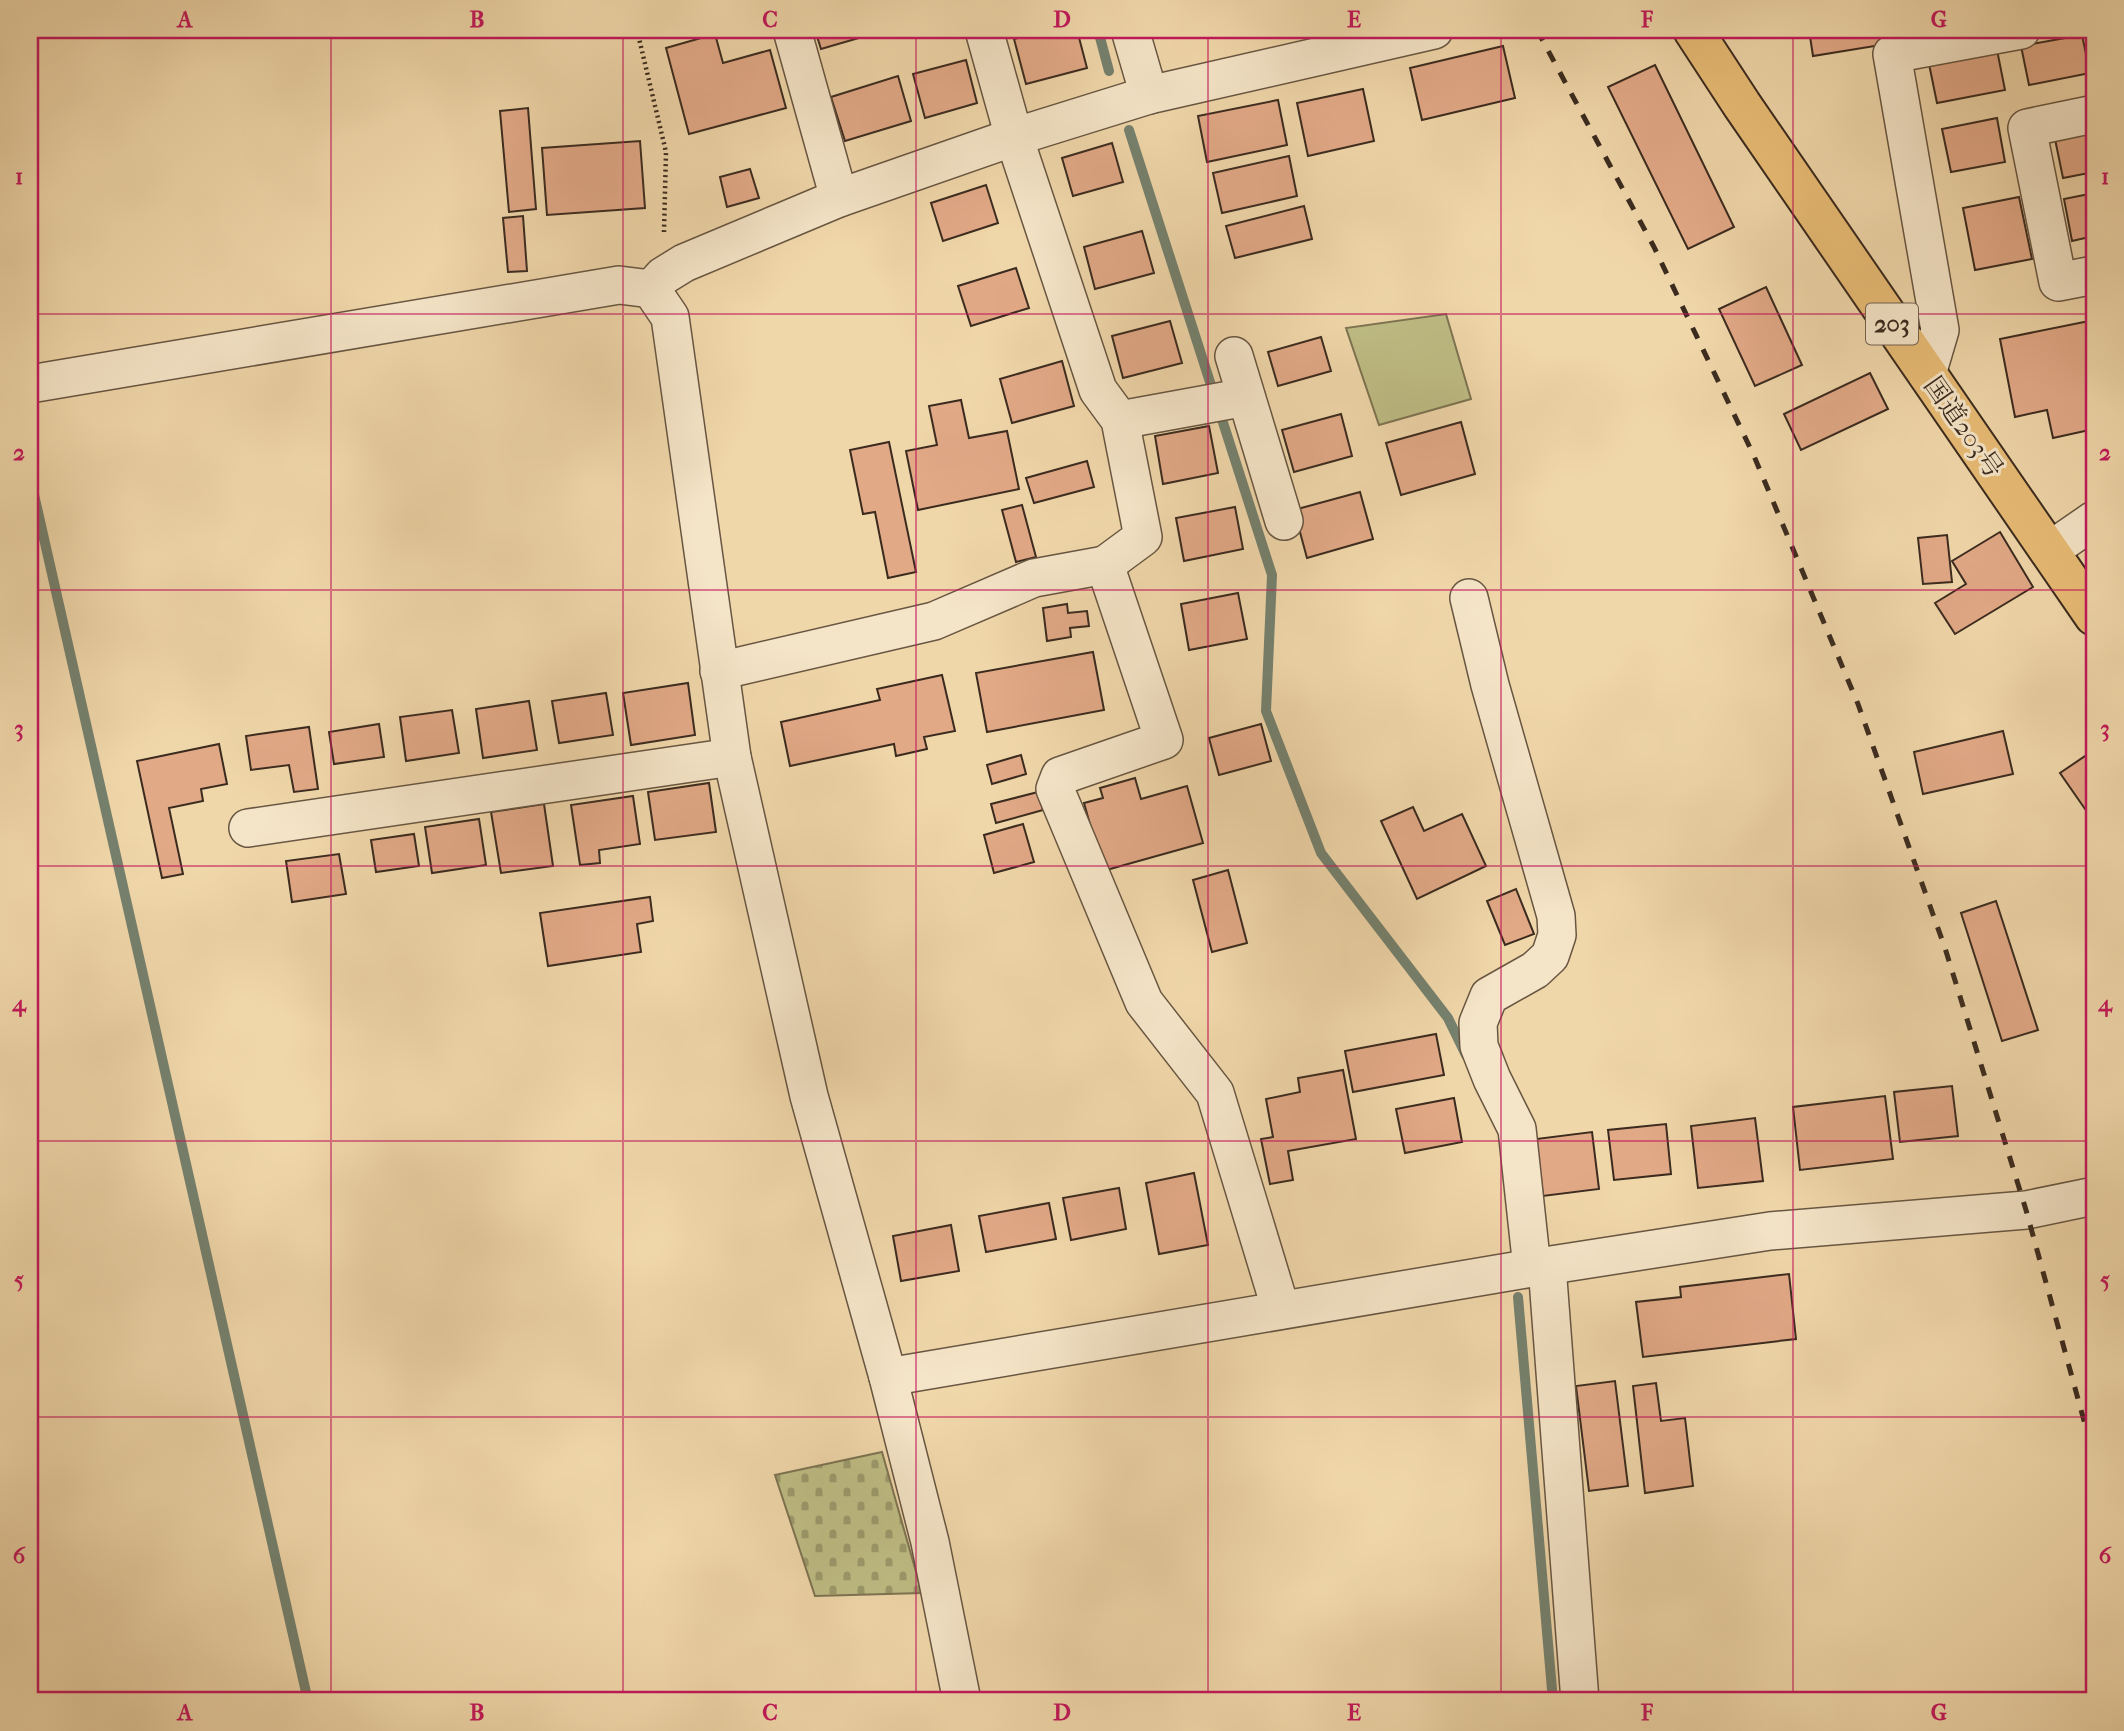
<svg xmlns="http://www.w3.org/2000/svg" width="2124" height="1731" viewBox="0 0 2124 1731" font-family="'IM FELL French Canon','Noto Serif JP',serif">
  <defs>
    <pattern id="cemetery-stones" width="16" height="16" patternUnits="userSpaceOnUse" patternTransform="scale(1.75)"><rect width="16" height="16" fill="#bfbd85"/><path d="M2 7V4a2 2 0 0 1 4 0v3zM10 15v-3a2 2 0 0 1 4 0v3z" fill="#9c9a6c"/></pattern>
  </defs>
  <rect width="100%" height="100%" fill="#f0d7aa"/>
  <filter id="stains"><feTurbulence type="fractalNoise" baseFrequency=".00286" numOctaves="4"/><feColorMatrix values="0 0 0 0 .2 0 0 0 0 .09 0 0 0 0 .02 0 0 0 .5 -.17"/></filter>
  <radialGradient id="worn" r=".72"><stop offset=".6" stop-color="#630" stop-opacity="0"/><stop offset="1" stop-color="#630" stop-opacity=".3"/></radialGradient>
  <polygon fill="#bfbd85" stroke="#7d7452" stroke-width="2" points="1446,314 1471,399 1379,425 1346,328"/>
  <polygon fill="url(#cemetery-stones)" stroke="#7d7452" stroke-width="2" points="882,1452 922,1593 815,1596 775,1475"/>
  <g fill="none" stroke-linecap="round" stroke-linejoin="round">
    <g stroke="#75816e" stroke-width="10">
      <polyline points="1098,30 1109,71"/>
      <polyline points="1129,130 1272,575 1266,711 1321,853 1448,1018 1466,1055"/>
      <polyline points="30,477 308,1701"/>
      <polyline points="1518,1297 1553,1701"/>
    </g>
  </g>
  <g fill="#e2a987" stroke="#3b2b1f" stroke-width="2">
    <polygon points="815,30 876,30 876,33 821,49"/>
    <polygon points="1048,30 1077,30 1087,68 1026,84 1014,39"/>
    <polygon points="1809,30 1878,30 1881,45 1813,56"/>
    <polygon points="715,34 723,63 770,50 786,108 689,134 666,48"/>
    <polygon points="2082,35 2090,73 2029,85 2021,46"/>
    <polygon points="1503,46 1515,98 1422,120 1410,68"/>
    <polygon points="1997,50 2005,90 1937,103 1929,64"/>
    <polygon points="966,60 977,103 925,118 913,74"/>
    <polygon points="1655,65 1734,227 1688,249 1608,87"/>
    <polygon points="898,76 911,121 845,141 831,97"/>
    <polygon points="1363,89 1374,141 1308,156 1297,103"/>
    <polygon points="1278,100 1287,145 1207,162 1198,116"/>
    <polygon points="528,108 536,209 509,212 500,111"/>
    <polygon points="1997,118 2005,162 1951,172 1942,129"/>
    <polygon points="2094,131 2094,172 2063,178 2055,139"/>
    <polygon points="640,141 645,208 547,215 542,148"/>
    <polygon points="1112,143 1123,182 1073,196 1062,158"/>
    <polygon points="1289,156 1297,196 1222,213 1213,173"/>
    <polygon points="750,169 759,198 727,207 720,177"/>
    <polygon points="986,185 998,223 943,241 931,203"/>
    <polygon points="2094,193 2094,236 2072,241 2064,199"/>
    <polygon points="2019,197 2032,259 1975,270 1963,208"/>
    <polygon points="1304,206 1312,239 1235,258 1226,226"/>
    <polygon points="523,216 527,271 508,272 503,218"/>
    <polygon points="1142,231 1154,273 1095,289 1084,247"/>
    <polygon points="1016,268 1029,308 971,326 958,286"/>
    <polygon points="1766,287 1802,365 1755,386 1719,309"/>
    <polygon points="2094,320 2094,429 2053,438 2047,410 2015,417 2000,339"/>
    <polygon points="1170,321 1182,363 1123,378 1112,336"/>
    <polygon points="1321,337 1331,371 1278,386 1268,352"/>
    <polygon points="1062,361 1074,406 1012,423 1000,379"/>
    <polygon points="1870,373 1888,409 1801,450 1784,414"/>
    <polygon points="961,400 969,438 1007,431 1019,489 918,510 906,451 937,445 929,406"/>
    <polygon points="1341,414 1352,456 1294,472 1282,430"/>
    <polygon points="1461,422 1475,474 1401,495 1386,443"/>
    <polygon points="1209,426 1218,473 1163,484 1155,436"/>
    <polygon points="889,442 916,572 888,578 875,512 863,514 850,450"/>
    <polygon points="1087,461 1094,487 1034,503 1026,478"/>
    <polygon points="1360,492 1373,539 1307,558 1294,510"/>
    <polygon points="1022,505 1036,557 1016,562 1002,510"/>
    <polygon points="1235,507 1243,549 1184,561 1176,518"/>
    <polygon points="2000,532 2033,587 1955,634 1935,603 1966,584 1952,561"/>
    <polygon points="1947,535 1952,582 1923,584 1918,538"/>
    <polygon points="1238,593 1247,639 1189,650 1181,604"/>
    <polygon points="1067,604 1068,613 1087,611 1089,626 1070,628 1071,637 1047,641 1043,608"/>
    <polygon points="1093,652 1104,710 987,732 976,673"/>
    <polygon points="942,675 955,731 924,737 927,749 896,756 894,744 790,766 781,722 880,700 877,689"/>
    <polygon points="688,683 695,735 631,745 623,693"/>
    <polygon points="606,693 613,735 559,743 552,701"/>
    <polygon points="529,701 537,750 483,758 476,709"/>
    <polygon points="452,710 459,753 406,761 400,717"/>
    <polygon points="379,724 384,757 334,764 329,732"/>
    <polygon points="1261,724 1271,761 1219,775 1209,738"/>
    <polygon points="309,727 318,789 294,792 289,765 251,770 246,736"/>
    <polygon points="2003,731 2013,774 1923,794 1914,752"/>
    <polygon points="219,744 227,784 201,789 203,801 169,808 183,874 162,878 137,761"/>
    <polygon points="2094,750 2094,817 2092,819 2060,773"/>
    <polygon points="1021,755 1026,774 992,784 987,765"/>
    <polygon points="1135,778 1141,799 1187,786 1203,843 1103,871 1084,803 1103,798 1100,788"/>
    <polygon points="709,783 716,832 655,840 648,792"/>
    <polygon points="1038,792 1043,810 996,823 991,804"/>
    <polygon points="633,796 640,844 599,850 600,863 580,865 571,805"/>
    <polygon points="544,804 553,866 501,873 491,812"/>
    <polygon points="1413,807 1424,831 1462,814 1486,866 1417,899 1381,821"/>
    <polygon points="479,819 486,865 432,873 425,827"/>
    <polygon points="1023,824 1034,862 994,873 984,835"/>
    <polygon points="414,834 419,866 376,872 371,840"/>
    <polygon points="339,854 346,894 292,902 286,861"/>
    <polygon points="1228,870 1247,943 1212,952 1193,880"/>
    <polygon points="1516,889 1534,934 1505,945 1487,901"/>
    <polygon points="650,897 653,921 637,924 641,952 548,966 540,913"/>
    <polygon points="1996,901 2038,1030 2002,1041 1961,913"/>
    <polygon points="1436,1034 1444,1075 1353,1092 1345,1051"/>
    <polygon points="1343,1070 1356,1139 1288,1151 1293,1180 1270,1184 1261,1139 1273,1137 1266,1099 1300,1092 1298,1078"/>
    <polygon points="1952,1086 1958,1136 1900,1142 1894,1092"/>
    <polygon points="1885,1096 1893,1159 1800,1170 1793,1107"/>
    <polygon points="1454,1098 1462,1142 1405,1153 1396,1109"/>
    <polygon points="1755,1118 1763,1181 1698,1188 1691,1126"/>
    <polygon points="1666,1124 1671,1174 1614,1180 1608,1130"/>
    <polygon points="1592,1132 1599,1189 1543,1196 1536,1139"/>
    <polygon points="1194,1173 1208,1245 1159,1254 1146,1183"/>
    <polygon points="1119,1188 1126,1229 1071,1240 1063,1198"/>
    <polygon points="1049,1203 1056,1239 986,1252 979,1216"/>
    <polygon points="951,1225 959,1271 901,1281 893,1236"/>
    <polygon points="1789,1274 1796,1339 1643,1357 1636,1302 1681,1297 1680,1287"/>
    <polygon points="1615,1381 1628,1486 1589,1491 1576,1386"/>
    <polygon points="1656,1383 1661,1421 1685,1418 1693,1486 1645,1493 1633,1386"/>
  </g>
  <g fill="none" stroke-linecap="round" stroke-linejoin="round">
    <defs>
      <g id="street">
        <polyline points="792,30 839,198"/>
        <polyline points="984,30 1014,137 1098,390 1120,420 1143,537 1105,565"/>
        <polyline points="1130,30 1149,95"/>
        <polyline points="2094,114 2027,128 2058,282 2094,275"/>
        <polyline points="651,289 663,276 684,263 839,198 1014,137 1149,95 1434,30"/>
        <polyline points="1234,356 1284,521"/>
        <polyline points="1927,374 1940,330 1892,54 2021,30"/>
        <polyline points="30,384 619,285 651,289 670,317 732,757 809,1096 888,1377 930,1542 962,1701"/>
        <polyline points="1120,420 1246,397"/>
        <polyline points="2049,551 2094,520"/>
        <polyline points="1469,598 1490,685 1556,916 1557,935 1550,956 1535,970 1489,996 1478,1023 1479,1046 1492,1079 1517,1129 1532,1268"/>
        <polyline points="719,671 934,621 1034,578 1105,565 1164,740 1060,776 1055,789 1144,1002 1215,1093 1281,1310"/>
        <polyline points="248,828 732,757"/>
        <polyline points="1547,1266 1580,1701"/>
        <polyline points="888,1377 1532,1268 1770,1231 2026,1210 2094,1196"/>
      </g>
      <polyline id="highway" points="1693,30 1742,105 2094,616"/>
    </defs>
    <use href="#street" stroke="#685642" stroke-width="40"/>
    <use href="#highway" stroke="#3b2b1f" stroke-width="42"/>
    <polyline stroke="#3b2b1f" stroke-width="4.5" stroke-dasharray="2 3.5" stroke-linecap="butt" points="637,30 666,152 664,232"/>
    <use href="#street" stroke="#f5e5c8" stroke-width="37"/>
    <use href="#highway" stroke="#e8bc75" stroke-width="38"/>
    <polyline stroke="#3b2b1f" stroke-width="5" stroke-dasharray="12 12" stroke-linecap="butt" points="1537,30 1654,247 1754,456 1858,704 1945,948 2026,1210 2094,1457"/>
  </g>
  <path fill="none" stroke="#c2185b" stroke-width="2" stroke-opacity="0.55" d="M331 30V1701M623 30V1701M916 30V1701M1208 30V1701M1501 30V1701M1793 30V1701M30 314H2094M30 590H2094M30 866H2094M30 1141H2094M30 1417H2094"/>
  <g text-anchor="middle" stroke-width="6" stroke-linejoin="round" paint-order="stroke">
    <rect fill="#f5e5c8" stroke="#736352" stroke-width="2" x="1866" y="303.5" width="52" height="41" rx="5"/>
    <g font-size="24" font-weight="bold" fill="#3b2b1f">
      <text x="1892" y="332">203</text>
    </g>
    <g font-size="26" fill="#3b2b1f" stroke="#f5e5c8">
      <text transform="translate(1964 427) rotate(55)" y="9">国道203号</text>
    </g>
  </g>
  <rect width="2124" height="1731" fill="none" stroke="#f0d7aa" stroke-width="77"/>
  <rect x="38" y="38" width="2048" height="1654" fill="none" stroke="#c2185b" stroke-width="2.5"/>
  <g font-size="23" text-anchor="middle" font-weight="bold" fill="#c2185b">
    <text x="185" y="27">A</text>
    <text x="477" y="27">B</text>
    <text x="770" y="27">C</text>
    <text x="1062" y="27">D</text>
    <text x="1354" y="27">E</text>
    <text x="1647" y="27">F</text>
    <text x="1939" y="27">G</text>
    <text x="19" y="184">1</text>
    <text x="2105" y="184">1</text>
    <text x="19" y="460">2</text>
    <text x="2105" y="460">2</text>
    <text x="19" y="736">3</text>
    <text x="2105" y="736">3</text>
    <text x="19" y="1011">4</text>
    <text x="2105" y="1011">4</text>
    <text x="19" y="1287">5</text>
    <text x="2105" y="1287">5</text>
    <text x="19" y="1563">6</text>
    <text x="2105" y="1563">6</text>
    <text x="185" y="1720">A</text>
    <text x="477" y="1720">B</text>
    <text x="770" y="1720">C</text>
    <text x="1062" y="1720">D</text>
    <text x="1354" y="1720">E</text>
    <text x="1647" y="1720">F</text>
    <text x="1939" y="1720">G</text>
  </g>
  <rect width="100%" height="100%" filter="url(#stains)"/>
  <rect width="100%" height="100%" fill="url(#worn)"/>
</svg>
